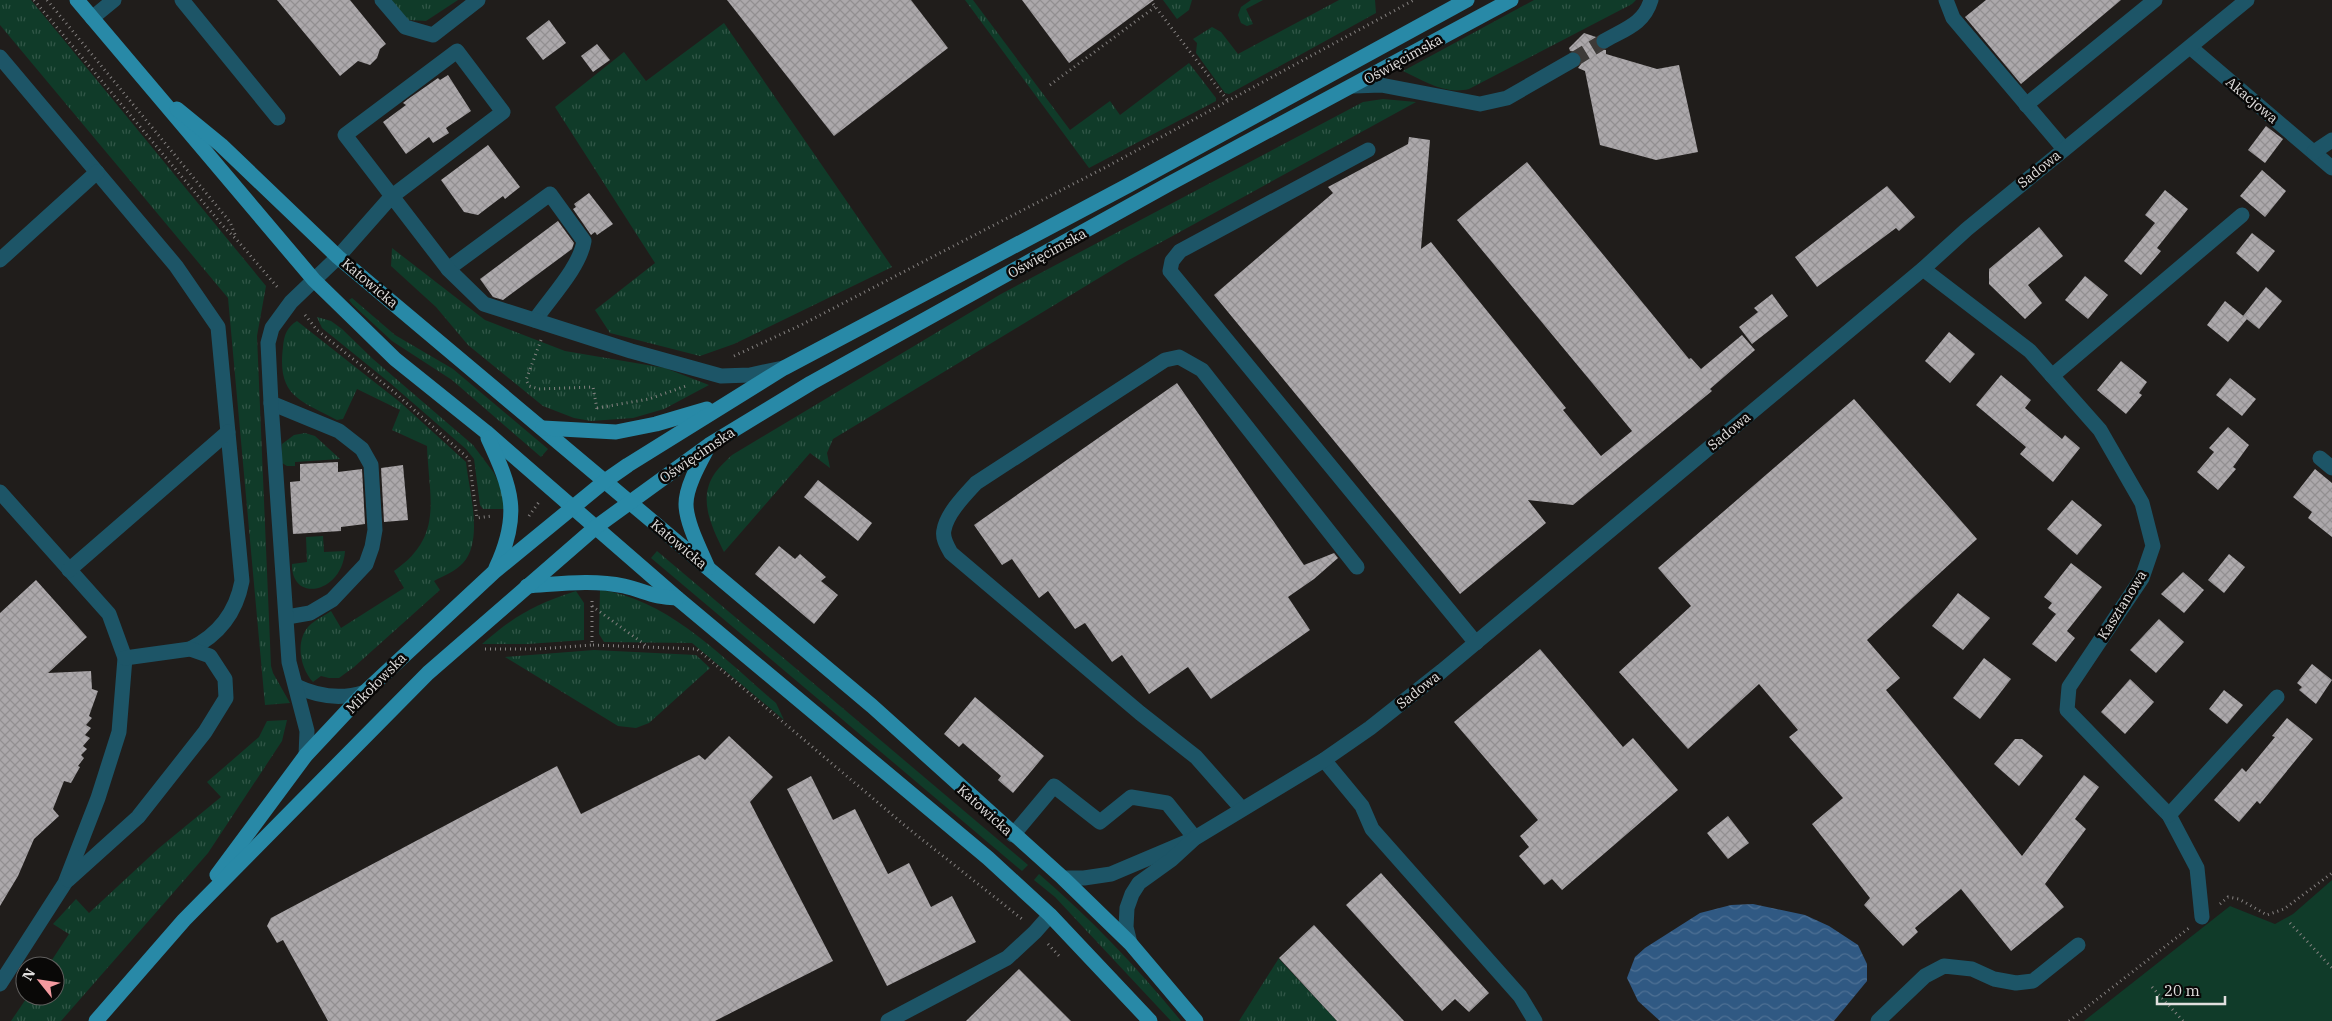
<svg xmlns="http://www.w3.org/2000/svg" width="2332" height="1021" viewBox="0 0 2332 1021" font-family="'IBM Plex Serif',serif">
  <defs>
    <pattern id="grass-tufts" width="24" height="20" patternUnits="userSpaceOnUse" patternTransform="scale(1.25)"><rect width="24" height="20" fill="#103b29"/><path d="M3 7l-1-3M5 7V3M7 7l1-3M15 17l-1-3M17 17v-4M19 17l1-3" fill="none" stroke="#325748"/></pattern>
    <pattern id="water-waves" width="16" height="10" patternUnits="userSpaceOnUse" patternTransform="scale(1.25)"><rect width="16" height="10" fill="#305983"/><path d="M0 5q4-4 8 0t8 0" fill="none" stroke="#4e7094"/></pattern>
    <pattern id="building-cross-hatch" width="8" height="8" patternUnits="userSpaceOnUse" patternTransform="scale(1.25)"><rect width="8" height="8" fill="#aca8ab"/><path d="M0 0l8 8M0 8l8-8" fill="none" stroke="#928f91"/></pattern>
  </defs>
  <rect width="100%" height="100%" fill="#201d1b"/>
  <g fill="url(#grass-tufts)">
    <polygon points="0,0 31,0 266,286 257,336 271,666 273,673 290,703 265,705 228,298 0,25"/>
    <polygon points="391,0 458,0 426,21 407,20"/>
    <polygon points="965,0 973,0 1070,130 1110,101 1120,115 1189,63 1216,98 1216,101 1089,168"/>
    <polygon points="1163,0 1192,0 1189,10 1177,19"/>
    <polygon points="1251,0 1263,0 1246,9 1253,24 1247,26 1241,23 1238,15 1241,7"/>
    <polygon points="1339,0 1375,0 1376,13 1229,94 1225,93 1196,53 1197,43 1193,39 1212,27 1221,32 1238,54"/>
    <path d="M1534 0H1636L1632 4 1469 89C1445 95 1424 81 1403 71Z"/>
    <polygon points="724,23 892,267 734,344 700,356 610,333 595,310 655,263 555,107 624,52 646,81"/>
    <path d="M1383 99 1416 102 1127 261 833 439 827 453 830 468 810 453 724 552C712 527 697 499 715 473 719 467 726 461 732 455L1001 294 1363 102Z"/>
    <polygon points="392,248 485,320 565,351 665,368 709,385 664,409 633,418 591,421 574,418 543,406 468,345 436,307 391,266"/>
    <polygon points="352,298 395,335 453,369 548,449 541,457 452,380 392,341 353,305 349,300"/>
    <polygon points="317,317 331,321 342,329 373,359 473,445 494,473 502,490 504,509 483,509 480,505 474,459 466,449 390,383 322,328"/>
    <path d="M297 321 401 403 466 462C469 491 484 540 463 563 456 571 443 576 434 581L440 590 354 667 339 678H329L321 676 313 682C300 668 294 639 311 624 317 619 324 616 331 611L341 628 404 588 394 571C444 536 429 500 427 446L392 430 400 410 357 389 343 419 337 420C299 400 277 396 283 347 284 335 287 327 297 321Z"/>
    <polygon points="305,433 315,436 340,459 295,462 295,466 287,466 282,463 282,444 294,435"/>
    <path d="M323 536 324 552 345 551C342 594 291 603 292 564L307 562 306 537Z"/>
    <polygon points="657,551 1028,865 1022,871 651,558"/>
    <path d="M600 590C669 599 725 660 776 703L784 720 692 643 604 642 599 634Z"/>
    <path d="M576 591 584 603V640L528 644H482C514 616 535 604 576 591Z"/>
    <polygon points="594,650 696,655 710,668 649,723 636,728 618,726 505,657"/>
    <polygon points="287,720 282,741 208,853 61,1021 11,1021 28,996 55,996 55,966 48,966 69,934 53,924 76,899 89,913 159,848 221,797 207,782 259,737 267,721"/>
    <path d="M1039 874C1090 918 1138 968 1181 1021H1171L1055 897 1034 880Z"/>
    <polygon points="1279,958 1279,959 1337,1021 1239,1021"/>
  </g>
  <polygon fill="#103b29" points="2332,880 2332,1021 2084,1021 2230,906 2275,924 2293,914"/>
  <polygon fill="url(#water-waves)" points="1753,904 1805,915 1829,926 1858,945 1867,964 1867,981 1834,1021 1660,1021 1638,1001 1627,978 1635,957 1645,948 1700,913 1731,905"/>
  <g fill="url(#building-cross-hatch)">
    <polygon points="277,0 350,0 386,44 380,49 377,58 370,65 358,61 340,76"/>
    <polygon points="727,0 911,0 948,48 834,136"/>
    <polygon points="1022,0 1154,0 1069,63"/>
    <polygon points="1986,0 2121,0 2021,84 1965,17"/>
    <polygon points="549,20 566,43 543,60 526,38"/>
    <polygon points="1584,33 1596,37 1596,46 1600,49 1606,50 1606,54 1657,69 1679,65 1698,152 1656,160 1600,145 1585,71 1578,68 1581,64 1581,56 1577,52 1570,51 1569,48"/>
    <polygon points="597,44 610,60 593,72 581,56"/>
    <polygon points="448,75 471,111 446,128 449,133 433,143 429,137 406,154 383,122 406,105 403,103 408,99 438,78 440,80"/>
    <polygon points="2266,126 2283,139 2265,163 2248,150"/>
    <polygon points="1409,137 1430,140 1421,249 1431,242 1566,408 1563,410 1601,456 1632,431 1457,220 1527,162 1689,359 1691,358 1701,369 1742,335 1755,350 1710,389 1712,391 1573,505 1528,500 1546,523 1460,594 1214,295 1333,193 1328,187 1408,144"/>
    <polygon points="488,145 520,187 505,199 503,196 478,215 464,212 441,180"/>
    <polygon points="2262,170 2286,191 2265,217 2240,196"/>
    <polygon points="1887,186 1915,217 1899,231 1896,228 1817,287 1795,257"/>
    <polygon points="2165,190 2188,209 2157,248 2161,251 2141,275 2124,261 2155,223 2145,215"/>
    <polygon points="589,193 613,224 597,235 595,232 591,235 573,209 576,207 574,204"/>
    <polygon points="558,221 574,243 572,249 503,300 493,297 480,279"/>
    <polygon points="2039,227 2063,256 2028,285 2042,303 2025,319 1989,284 1989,269"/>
    <polygon points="2252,233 2275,251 2258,272 2236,253"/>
    <polygon points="2085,276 2108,295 2088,319 2065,300"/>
    <polygon points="2266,287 2282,301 2259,329 2243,316"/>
    <polygon points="1772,294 1788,316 1752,344 1739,327 1758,312 1754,308"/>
    <polygon points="2225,301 2247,319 2228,342 2207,325"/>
    <polygon points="1949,332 1975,354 1950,383 1925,361"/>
    <polygon points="2121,361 2147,382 2139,393 2142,395 2126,414 2097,390"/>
    <polygon points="2001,375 2031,400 2025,408 2062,439 2065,435 2080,448 2053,482 2020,454 2026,447 1976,405"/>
    <polygon points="2230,378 2256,399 2242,416 2216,395"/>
    <polygon points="1177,383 1304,565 1334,553 1338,558 1314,579 1288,597 1310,630 1211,699 1188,667 1149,694 1122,655 1112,662 1085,623 1075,629 1048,591 1039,598 1012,559 1002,565 974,525"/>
    <polygon points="1854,399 1977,539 1867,640 1900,678 1886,690 2022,856 2084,775 2099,787 2075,819 2086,829 2045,884 2064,907 2011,951 1961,889 1915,928 1918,932 1903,946 1864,905 1870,898 1812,824 1843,798 1789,737 1798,730 1759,684 1688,749 1619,672 1691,606 1658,568"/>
    <polygon points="2228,427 2249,445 2233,467 2236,469 2218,490 2197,472 2214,452 2209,448"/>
    <polygon points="338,462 338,472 362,469 365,524 341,527 341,531 293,534 290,482 300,481 300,464"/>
    <polygon points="403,465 408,520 384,522 381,468"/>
    <polygon points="2315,469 2332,483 2332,537 2308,518 2312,512 2293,497"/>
    <polygon points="818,480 872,523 858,541 804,497"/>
    <polygon points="2072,500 2102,525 2077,555 2047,529"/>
    <polygon points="779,546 795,559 800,554 826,577 821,581 838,595 814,624 755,574"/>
    <polygon points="2229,554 2245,567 2224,593 2208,580"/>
    <polygon points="2071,563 2102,587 2067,631 2075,638 2056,662 2032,644 2056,614 2048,608 2052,603 2044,597"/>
    <polygon points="2183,572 2204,590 2184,613 2161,594"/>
    <polygon points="36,580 87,637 48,673 91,671 92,689 98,691 89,716 92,718 86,725 91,728 85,735 90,738 83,746 87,749 81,755 84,758 78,766 80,767 71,783 64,781 53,809 59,816 34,839 18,876 0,906 0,613"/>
    <polygon points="1958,593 1990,618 1963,650 1932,626"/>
    <polygon points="2159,619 2184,642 2156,673 2130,650"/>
    <polygon points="1540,649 1623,747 1633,738 1678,790 1562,890 1552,879 1544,885 1519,856 1529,847 1520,836 1538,820 1454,722"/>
    <polygon points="1984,658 2011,679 1980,719 1953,698"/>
    <polygon points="2312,664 2332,680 2316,704 2299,690 2302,687 2297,683"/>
    <polygon points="2130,679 2154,702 2125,734 2101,712"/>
    <polygon points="2224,690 2243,705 2227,724 2209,709"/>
    <polygon points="975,697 1044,756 1013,793 998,780 1001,776 963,743 959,747 944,734"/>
    <polygon points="2287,718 2313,739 2260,804 2257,801 2239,822 2214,800 2242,768 2246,772 2275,737 2272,736"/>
    <polygon points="729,736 773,777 750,802 833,961 715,1021 328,1021 283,940 277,943 267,926 271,918 557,766 581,814 699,755 705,760"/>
    <polygon points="2015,739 2022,739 2043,756 2019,786 1994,764"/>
    <polygon points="811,776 833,820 855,809 888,874 909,863 931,907 952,896 976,942 887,986 787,789"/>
    <polygon points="1728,816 1749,843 1728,859 1707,833"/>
    <polygon points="1381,873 1489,993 1469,1012 1455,999 1442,1011 1346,905"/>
    <polygon points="1314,925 1404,1021 1337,1021 1279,958"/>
    <polygon points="1019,969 1071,1021 966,1021"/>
  </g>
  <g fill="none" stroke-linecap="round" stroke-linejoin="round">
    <polyline stroke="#3d3a38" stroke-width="15" stroke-dasharray="15 8" stroke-linecap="butt" points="1573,60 1604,41"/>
    <g stroke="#858281" stroke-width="3" stroke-dasharray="1 4" stroke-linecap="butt">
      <polyline points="34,0 223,226 237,240 279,289"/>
      <polyline points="47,0 230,222 236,237"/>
      <polyline points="1150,0 1228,101"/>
      <polyline points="1050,85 1155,7"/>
      <polyline points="305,315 317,330 393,391 469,459 477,518 492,516"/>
      <polyline points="541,340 526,380 529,386 539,389 593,387 597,409"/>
      <polyline points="734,356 801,325 1106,167 1414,0"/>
      <polyline points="597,408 649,399 686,386"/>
      <polyline points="529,516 539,502"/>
      <polyline points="592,601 592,645 697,649 909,829 1022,919"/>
      <polyline points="592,606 648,647"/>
      <polyline points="485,649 538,649 592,645"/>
      <polyline points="2220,904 2228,897 2239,899 2267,915 2284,909 2332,873"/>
      <polyline points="2290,923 2332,968"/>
      <polyline points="1048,944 1061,958"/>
      <polyline points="2152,987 2183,1021"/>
      <polyline points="2069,1021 2189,928"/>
    </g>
    <g stroke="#1d5567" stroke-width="15">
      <polyline points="182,0 278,118"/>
      <polyline points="382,0 405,27 433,35 478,0"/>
      <polyline points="1946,0 1953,18 2064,149"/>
      <polyline points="92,18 114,0"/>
      <path d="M1604 41C1625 29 1644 24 1651 0"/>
      <polyline points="2190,47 2332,168"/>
      <path d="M0 57 176 266 218 327 242 581C236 613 219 635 190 649"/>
      <polyline points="1354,86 1381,85 1480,104 1507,98 1573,60"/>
      <polyline points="2026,105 2155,0"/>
      <polyline points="1368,150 1180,251 1172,261 1170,271 1476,643"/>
      <polyline points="2314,152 2332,140"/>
      <polyline points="0,260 97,172"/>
      <path d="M448 269 550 194 584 241C580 267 550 298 535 320"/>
      <polyline points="1923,269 2030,351 2100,430 2142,503 2153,546 2142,578 2069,687 2067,710 2169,815 2197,868 2202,917"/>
      <polyline points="2052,376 2242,215"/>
      <polyline points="271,403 339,431 362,449 371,465 375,530 372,547 366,564 332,600 310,613 287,617"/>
      <polyline points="2320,458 2332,468"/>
      <polyline points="0,492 109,614 125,658 119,732 98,798 65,883 0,984"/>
      <polyline points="69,570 228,432"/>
      <path d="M296 686C319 697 341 700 365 692"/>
      <polyline points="306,755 307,731 289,662 271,403 268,343 272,328 291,302 338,257 391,197 503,112 457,51 345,135 448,269 484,304 631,351 721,376 750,375 783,368"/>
      <polyline points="1324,760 1362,806 1372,829 1520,996 1535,1021"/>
      <path d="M1242 809 1196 757 1140 713 951 553C947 546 942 538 944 530 947 513 965 495 976 483L1165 360 1179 357 1202 370 1357 567"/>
      <polyline points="2169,815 2277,697"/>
      <polyline points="1013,835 1054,786 1100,822 1131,797 1167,803 1195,838"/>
      <polyline points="1063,878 1084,878 1111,874 1189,841"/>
      <polyline points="68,880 138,817 205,732 226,698 225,679 210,656 190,649 125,658"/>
      <polyline points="1130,943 1126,927 1127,908 1132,894 1139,883 1171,860 1195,838 1324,760 1370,728 1442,671 1923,269 1967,229 2247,0"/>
      <polyline points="888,1021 1007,958 1035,932 1050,915"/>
      <polyline points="1878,1021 1925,976 1944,966 1972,969 1994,979 2016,983 2033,981 2078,945"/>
    </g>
    <g stroke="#2889a7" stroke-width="15">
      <polyline points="77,0 314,280 395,359 486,432 677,598 988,858 1050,915 1150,1021"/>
      <polyline points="177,109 221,145 338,257 872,706 1063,878 1130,943 1196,1021"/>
      <polyline points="543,428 616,432 656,424 707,409"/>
      <path d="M488 438C512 490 521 514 496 568"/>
      <path d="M707 449C699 464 686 487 686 504 686 523 701 551 708 568"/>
      <path d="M527 586C559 584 592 579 624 586 645 591 654 598 677 598"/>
      <polyline points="217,875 306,755 365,692 494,572 605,481 628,465 784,368 1127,186 1467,0"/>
      <polyline points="96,1021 184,920 428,673 596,527 709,445 811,383 1169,184 1511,0"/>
    </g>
  </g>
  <g text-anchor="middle" stroke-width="5" stroke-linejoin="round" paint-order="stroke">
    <g font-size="14" fill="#e1dfde" stroke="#090807">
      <text transform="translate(1403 59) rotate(-29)" y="5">Oświęcimska</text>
      <text transform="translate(2252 100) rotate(40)" y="5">Akacjowa</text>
      <text transform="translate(2039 169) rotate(-39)" y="5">Sadowa</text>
      <text transform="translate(1047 253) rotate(-29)" y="5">Oświęcimska</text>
      <text transform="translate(370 283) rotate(40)" y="5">Katowicka</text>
      <text transform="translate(1729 431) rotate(-40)" y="5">Sadowa</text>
      <text transform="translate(697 455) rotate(-34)" y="5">Oświęcimska</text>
      <text transform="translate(679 544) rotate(40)" y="5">Katowicka</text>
      <text transform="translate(2122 605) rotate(-58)" y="5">Kasztanowa</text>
      <text transform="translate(376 683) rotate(-45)" y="5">Mikołowska</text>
      <text transform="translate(1418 690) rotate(-38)" y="5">Sadowa</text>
      <text transform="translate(985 810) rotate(42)" y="5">Katowicka</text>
    </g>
  </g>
  <g transform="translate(40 981) rotate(300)"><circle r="24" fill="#090807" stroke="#5f5e5d"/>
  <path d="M0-4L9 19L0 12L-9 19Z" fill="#f49a9f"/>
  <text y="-8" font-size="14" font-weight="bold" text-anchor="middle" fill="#e1dfde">N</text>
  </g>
  <path d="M2157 996v8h68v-8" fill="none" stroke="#e1dfde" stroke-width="2.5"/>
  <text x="2164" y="996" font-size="15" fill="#e1dfde" stroke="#090807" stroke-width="4" paint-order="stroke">20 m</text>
</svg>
